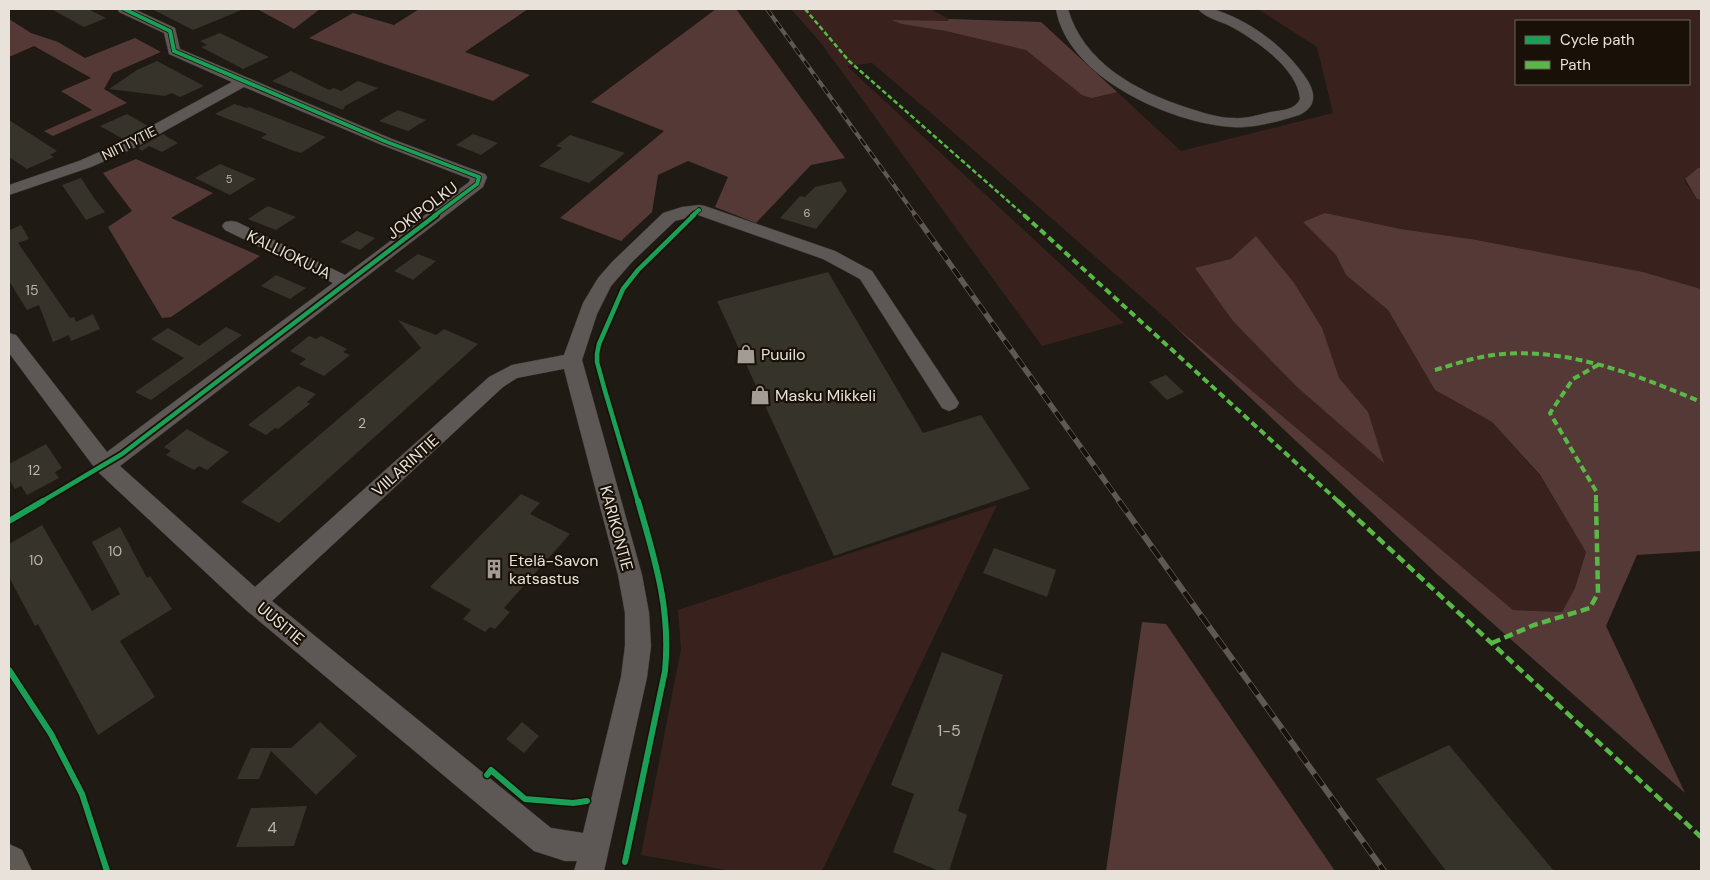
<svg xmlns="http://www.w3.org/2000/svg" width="1710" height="880" viewBox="0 0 1710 880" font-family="'DM Sans',sans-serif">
  <rect width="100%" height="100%" fill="#1f1a14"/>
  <g fill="#39221e" fill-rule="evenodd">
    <path d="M791 9H930L949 19 1041 22 1181 151 1333 113 1317 47 1258 9H1701V168H1698L1684 180 1697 199 1701 200V289L1643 272 1477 240 1401 229 1325 213 1303 222 1336 255 1346 275 1388 310 1435 390 1492 422 1540 476 1586 552 1575 588 1562 612 1513 610 1300 436 938 119 872 63 847 66 1124 323 1042 346 821 43ZM1516 21H1689V84H1516Z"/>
    <polygon points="997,505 822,871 732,871 641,855 681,649 678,610"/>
  </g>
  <g fill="#553936">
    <polygon points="257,9 320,9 294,29"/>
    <polygon points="419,9 528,9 465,52 530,75 493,101 309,38 353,13 394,25"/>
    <polygon points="716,9 736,9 845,158 811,165 756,223 715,207 728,177 688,161 658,175 652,212 621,241 560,218 664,131 591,102"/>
    <polygon points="9,19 31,33 58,42 85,58 135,38 161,52 113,73 104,89 127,103 53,136 44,131 92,110 61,91 91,78 34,46 9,57"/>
    <polygon points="949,19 1041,22 1117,92 1092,98 1082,95 1026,50 946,31 902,24 891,20 948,21"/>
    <polygon points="136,159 213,193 171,218 260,256 171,317 162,318 108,227 132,211 103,173"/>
    <polygon points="1698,168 1701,168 1701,200 1697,199 1685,179"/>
    <polygon points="1325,213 1401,229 1477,240 1643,272 1701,289 1701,551 1637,555 1606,626 1685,793 1438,575 1170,322 1513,610 1562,612 1575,588 1586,552 1540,475 1492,422 1435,390 1388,310 1346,275 1336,255 1303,222"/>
    <polygon points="1256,236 1294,283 1322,328 1339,378 1368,412 1384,463 1296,386 1233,321 1195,268 1231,259"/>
    <polygon points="1142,622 1166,624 1335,871 1106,871"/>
  </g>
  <g fill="#36332b">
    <polygon points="51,9 88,9 106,18 84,27"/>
    <polygon points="152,9 244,9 193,30"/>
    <polygon points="220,33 269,57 243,69 201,47 207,45 200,41"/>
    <polygon points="157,61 204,86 180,97 172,93 165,96 109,89 137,70"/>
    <polygon points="291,71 329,90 334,88 341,91 358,81 378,88 345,106 343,110 272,81"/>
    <polygon points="234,104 247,108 249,107 326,137 301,153 294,151 261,138 267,134 215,114"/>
    <polygon points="398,110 426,120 408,131 379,121"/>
    <polygon points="127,114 148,126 123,139 100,126"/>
    <polygon points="9,120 57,151 50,155 54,157 27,169 9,157"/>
    <polygon points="163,134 178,143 162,152 149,146 142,151 138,148"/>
    <polygon points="473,134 498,143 481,155 456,145"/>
    <polygon points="570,135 604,146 625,153 589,183 539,166 562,148 556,146"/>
    <polygon points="220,164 256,179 230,195 195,178"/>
    <polygon points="81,178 94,198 105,212 86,220 62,185"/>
    <polygon points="841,181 847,191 816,229 780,218 800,196 805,197 815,187"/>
    <polygon points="268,206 296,217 276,230 248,219"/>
    <polygon points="21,225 29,239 18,243 70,318 74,317 76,322 93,314 100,329 71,341 69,335 53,342 39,305 27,310 9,281 9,228 10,230"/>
    <polygon points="357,231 375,238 360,250 340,242"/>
    <polygon points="418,254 436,261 413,280 394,271"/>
    <polygon points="828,272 923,433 981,415 1030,489 834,556 717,301"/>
    <polygon points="276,275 306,288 290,299 261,286"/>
    <polygon points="398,320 436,335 444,329 478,344 279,523 241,502 421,348"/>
    <polygon points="226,327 242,335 151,400 135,392 184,358 151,339 168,328 199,346"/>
    <polygon points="309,336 316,339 321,336 347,349 343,352 350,355 324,376 299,364 306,359 290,351"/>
    <polygon points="1166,375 1184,392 1167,400 1149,382"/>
    <polygon points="298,386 316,394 307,402 310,404 278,429 275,428 266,435 248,425"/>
    <polygon points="187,429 212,443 229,452 207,470 199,466 194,470 166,455 171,451 164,447"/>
    <polygon points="46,444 62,468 55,472 59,478 27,495 21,486 15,489 9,479 9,464"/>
    <polygon points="521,494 540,503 530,514 570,534 504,608 510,612 495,629 490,627 485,632 463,619 471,610 430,587"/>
    <polygon points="42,525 92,611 120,594 92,542 120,527 147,578 150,576 172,609 120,641 155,697 98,735 38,624 35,626 9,577 9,544"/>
    <polygon points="994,548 1056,570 1047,597 983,573"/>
    <polygon points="942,652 1003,675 958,811 967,815 949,871 939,871 893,852 914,794 891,785"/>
    <polygon points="320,722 357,756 316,795 271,751 259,779 237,779 251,748 291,748"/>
    <polygon points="522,722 539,736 524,753 506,739"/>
    <polygon points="1449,745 1554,871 1446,871 1376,779"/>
    <polygon points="307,806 294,846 236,847 251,808"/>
  </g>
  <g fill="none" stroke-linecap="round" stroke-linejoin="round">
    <defs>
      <g id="minor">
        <path d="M118 9H134L175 28 180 49 392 139 485 174 487 177 483 187 120 466 255 587 489 377 512 365 564 355 583 303 598 278 612 262 663 213 682 207 699 205 705 206 835 251 872 271 956 398 959 403 956 408 949 411 942 408 860 279 823 259 698 215 675 221 632 262 611 286 597 314 582 360 642 575 649 613 651 646 647 677 604 871H574L577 861H565L534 851 246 610 114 487 97 471 9 353V333L16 335 107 452 333 283 225 230 222 226 225 222 231 221 237 222 345 275 469 182 470 179 382 145 244 87 134 148 91 167 9 195V185L79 161 122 142 232 82 169 54 164 33 119 12ZM564 369 618 575 625 613V646L621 677 583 833 551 828 272 601 503 387 517 378Z"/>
        <path d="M1056 9H1068C1083 62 1136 91 1185 107 1201 112 1217 118 1233 118 1246 119 1258 115 1271 112 1282 110 1295 110 1300 99 1298 68 1253 38 1228 25 1219 21 1204 17 1198 9 1203 9 1211 8 1216 10 1252 22 1285 47 1306 78 1316 93 1317 107 1299 115 1281 121 1250 129 1232 127 1170 123 1067 77 1056 9Z"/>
      </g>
      <polygon id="major" points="9,844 22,850 32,871 9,871"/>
    </defs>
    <use href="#minor" stroke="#3a3631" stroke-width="1"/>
    <use href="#major" stroke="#3a3631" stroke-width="1"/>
    <use href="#minor" fill="#5d5855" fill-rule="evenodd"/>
    <use href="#major" fill="#5f5954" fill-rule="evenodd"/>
    <defs>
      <polyline id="rail-far2" points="767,9 916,216"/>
      <polyline id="rail-far1" points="915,215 1120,502"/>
      <polyline id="rail" points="1119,501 1384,871"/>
    </defs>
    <use href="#rail-far2" stroke="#5d5a55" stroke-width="4"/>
    <use href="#rail-far1" stroke="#5d5a55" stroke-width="5.5"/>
    <use href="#rail" stroke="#5d5a55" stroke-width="6"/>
    <use href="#rail-far2" stroke="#191107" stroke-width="2.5" stroke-dasharray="8" stroke-linecap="butt"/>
    <use href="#rail-far1" stroke="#191107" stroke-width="4" stroke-dasharray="11" stroke-linecap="butt"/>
    <use href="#rail" stroke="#191107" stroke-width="4.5" stroke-dasharray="14" stroke-linecap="butt"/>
    <polyline stroke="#58b947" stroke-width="2.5" stroke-dasharray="5 2.5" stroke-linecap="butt" points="805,9 849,61 1025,216"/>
    <g stroke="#58b947" stroke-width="4" stroke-dasharray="7 4" stroke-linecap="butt">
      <polyline points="1024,215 1339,502"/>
      <path d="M1435 370C1452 365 1469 359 1487 356 1560 344 1635 374 1701 402"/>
      <polyline points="1596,502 1596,491 1550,413 1573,379 1598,365"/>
    </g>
    <g stroke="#58b947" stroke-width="4.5" stroke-dasharray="9 4.5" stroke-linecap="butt">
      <polyline points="1338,501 1701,837"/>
      <polyline points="1492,643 1534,625 1590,608 1598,593 1596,501"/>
    </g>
    <defs>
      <g id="cycleway-far2">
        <polyline points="124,9 170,31 174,51 387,142 479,177 477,184 434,216"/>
        <polyline points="692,216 699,210"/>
      </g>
      <g id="cycleway-far1">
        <polyline points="41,502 122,454 436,215"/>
        <polyline points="638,502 605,391 597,362 597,354 599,344 623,289 638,270 694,215"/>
      </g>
      <g id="cycleway">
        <polyline points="9,521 43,501"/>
        <polyline points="9,670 51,734 82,794 107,871"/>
        <polyline points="487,775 491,770 525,799 573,803 587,801"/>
        <path d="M625 862 665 671C671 609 655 560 638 501"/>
      </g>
    </defs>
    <use href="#cycleway-far2" stroke="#191107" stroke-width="5.5"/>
    <use href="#cycleway-far1" stroke="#191107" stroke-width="8"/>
    <use href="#cycleway" stroke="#191107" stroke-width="9"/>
    <use href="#cycleway-far2" stroke="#1a9f57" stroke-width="4"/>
    <use href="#cycleway-far1" stroke="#1a9f57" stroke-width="4.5"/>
    <use href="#cycleway" stroke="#1a9f57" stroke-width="6"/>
  </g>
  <defs>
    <symbol id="shop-bare" viewBox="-9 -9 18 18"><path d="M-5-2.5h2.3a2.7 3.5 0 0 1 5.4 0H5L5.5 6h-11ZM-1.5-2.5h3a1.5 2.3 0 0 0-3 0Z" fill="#a29c95" stroke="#191107" stroke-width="2.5" paint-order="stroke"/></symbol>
    <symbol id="building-bare" viewBox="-9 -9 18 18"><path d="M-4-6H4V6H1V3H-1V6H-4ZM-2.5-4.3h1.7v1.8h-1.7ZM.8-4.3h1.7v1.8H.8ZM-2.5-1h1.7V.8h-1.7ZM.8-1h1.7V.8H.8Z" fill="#a29c95" stroke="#191107" stroke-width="2.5" paint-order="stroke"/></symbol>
  </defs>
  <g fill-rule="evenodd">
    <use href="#shop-bare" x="732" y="340" width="28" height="28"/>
    <use href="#shop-bare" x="746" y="381" width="28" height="28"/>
    <use href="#building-bare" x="480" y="555" width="28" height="28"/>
  </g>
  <g text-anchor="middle" stroke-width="4.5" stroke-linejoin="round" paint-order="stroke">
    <g font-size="11" fill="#bcb6af">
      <text x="229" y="183">5</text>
      <text x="807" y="217">6</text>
    </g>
    <g font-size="14" fill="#e8e2db" stroke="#191107">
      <text transform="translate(129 143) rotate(-27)" y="5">NIITTYTIE</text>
    </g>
    <g font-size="14" fill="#bcb6af">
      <text x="32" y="295">15</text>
      <text x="362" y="428">2</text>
      <text x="34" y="475">12</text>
      <text x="115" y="556">10</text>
      <text x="36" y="565">10</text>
    </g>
    <g font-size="16" fill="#e8e2db" stroke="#191107">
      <text transform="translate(422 210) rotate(-37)" y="6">JOKIPOLKU</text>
      <text transform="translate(289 254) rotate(26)" y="6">KALLIOKUJA</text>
      <text transform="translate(405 465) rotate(-42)" y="6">VIILARINTIE</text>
      <text transform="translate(617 528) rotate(75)" y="6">KARIKONTIE</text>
      <text transform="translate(281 623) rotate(40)" y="6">UUSITIE</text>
    </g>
    <g font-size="16" fill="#e8e2db" stroke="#191107" text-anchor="start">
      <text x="761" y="360">Puuilo</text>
      <text x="775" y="401">Masku Mikkeli</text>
      <text x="509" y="566">Etelä-Savon<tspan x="509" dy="18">katsastus</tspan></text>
    </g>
    <g font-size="16" fill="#bcb6af">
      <text x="949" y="736">1-5</text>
      <text x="272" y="833">4</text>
    </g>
  </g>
  <rect width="1710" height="880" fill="none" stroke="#e8e2db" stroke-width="20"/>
  <rect x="1515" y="20" width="175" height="65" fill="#191107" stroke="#6c655c"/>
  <rect x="1525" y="36" width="25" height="8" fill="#1a9f57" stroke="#6c655c"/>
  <text x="1560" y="45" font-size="15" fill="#e8e2db">Cycle path</text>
  <rect x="1525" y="61" width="25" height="8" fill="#58b947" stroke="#6c655c"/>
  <text x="1560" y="70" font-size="15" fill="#e8e2db">Path</text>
</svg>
